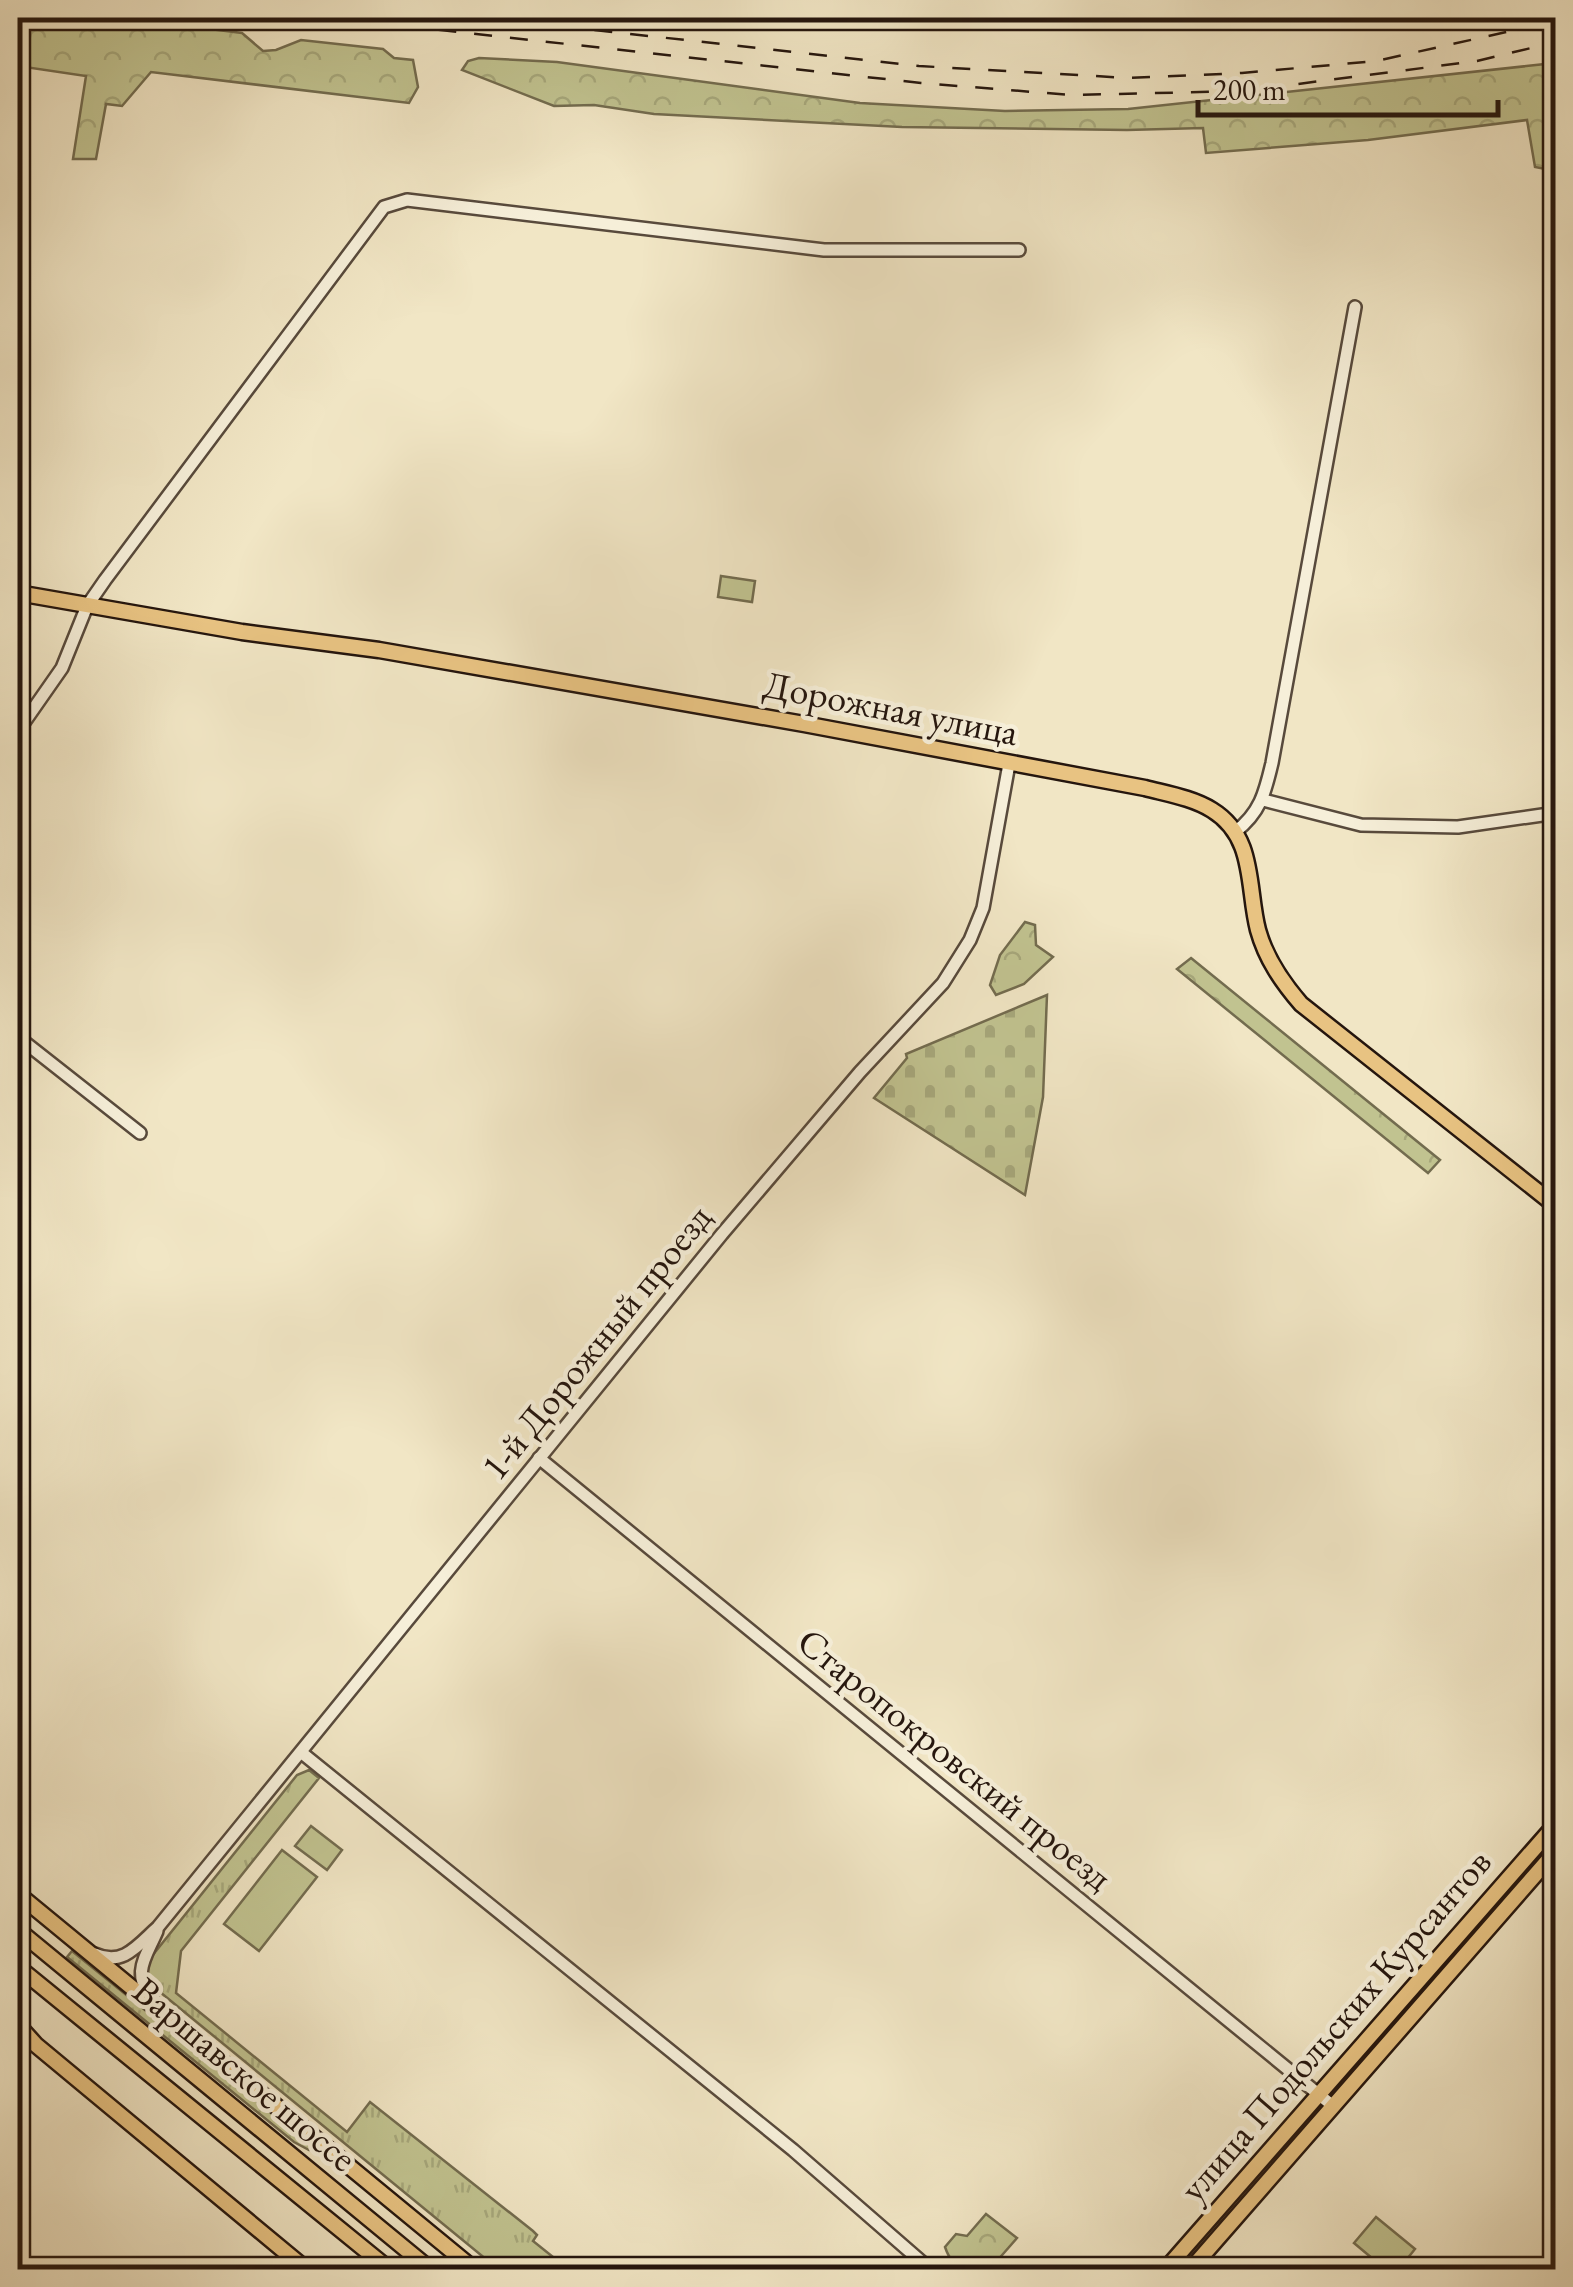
<svg xmlns="http://www.w3.org/2000/svg" width="1573" height="2287" viewBox="0 0 1573 2287" font-family="'EB Garamond',serif">
  <defs>
    <pattern id="grass-tufts" width="24" height="20" patternUnits="userSpaceOnUse" patternTransform="scale(2.5)"><rect width="24" height="20" fill="#c1c390"/><path d="M3 7l-1-3M5 7V3M7 7l1-3M15 17l-1-3M17 17v-4M19 17l1-3" fill="none" stroke="#a6a77b"/></pattern>
    <pattern id="forest-crowns" width="20" height="18" patternUnits="userSpaceOnUse" patternTransform="scale(2.5)"><rect width="20" height="18" fill="#c1c390"/><path d="M2 6a3 3 0 1 1 6 0M12 15a3 3 0 1 1 6 0" fill="none" stroke="#a6a77b"/></pattern>
    <pattern id="cemetery-stones" width="16" height="16" patternUnits="userSpaceOnUse" patternTransform="scale(2.5)"><rect width="16" height="16" fill="#c1c390"/><path d="M2 7V4a2 2 0 0 1 4 0v3zM10 15v-3a2 2 0 0 1 4 0v3z" fill="#a6a77b"/></pattern>
  </defs>
  <rect width="100%" height="100%" fill="#f1e6c5"/>
  <filter id="stains"><feTurbulence type="fractalNoise" baseFrequency=".002" numOctaves="4"/><feColorMatrix values="0 0 0 0 .2 0 0 0 0 .09 0 0 0 0 .02 0 0 0 .5 -.17"/></filter>
  <radialGradient id="worn" r=".72"><stop offset=".6" stop-color="#630" stop-opacity="0"/><stop offset="1" stop-color="#630" stop-opacity=".3"/></radialGradient>
  <g fill="url(#grass-tufts)" stroke="#736c4f" stroke-width="2.5">
    <polygon points="309,1770 319,1778 181,1951 176,1993 347,2132 370,2102 533,2231 537,2235 533,2241 568,2269 498,2269 149,1983 147,1966 152,1956 297,1775"/>
    <polygon points="72,1951 313,2146 309,2150 294,2142 67,1957"/>
  </g>
  <g fill="url(#forest-crowns)" stroke="#736c4f" stroke-width="2.5">
    <polygon points="18,18 121,18 242,33 263,51 276,50 301,40 383,49 394,58 413,60 418,87 409,103 151,72 122,106 106,104 96,159 73,159 86,76 18,66"/>
    <polygon points="479,58 557,62 860,103 1005,111 1128,109 1555,63 1555,171 1535,167 1527,120 1368,140 1206,153 1203,128 1127,130 902,127 654,114 594,105 554,106 462,70 468,61"/>
    <polygon points="1025,922 1035,925 1036,945 1053,957 1024,984 996,995 990,985 1000,955"/>
    <polygon points="1191,958 1440,1160 1428,1173 1177,969"/>
    <path d="M986 2214 1017 2238 996 2262 1005 2269C976 2270 956 2279 945 2247L956 2234 967 2236Z"/>
  </g>
  <polygon fill="url(#cemetery-stones)" stroke="#736c4f" stroke-width="2.5" points="1047,995 1043,1097 1025,1195 874,1098 907,1058 906,1054"/>
  <g fill="#c1c390" stroke="#736c4f" stroke-width="2.5">
    <polygon points="721,576 755,581 752,602 718,597"/>
    <polygon points="311,1826 342,1850 327,1870 295,1846"/>
    <polygon points="282,1850 317,1877 259,1951 224,1924"/>
    <polygon points="1376,2217 1415,2249 1399,2269 1385,2269 1354,2243"/>
  </g>
  <g fill="none" stroke-linecap="round" stroke-linejoin="round">
    <defs>
      <g id="minor">
        <polyline points="18,731 62,668 87,606 105,580 384,207 407,200 824,250 1019,250"/>
        <polyline points="1263,800 1361,825 1458,827 1556,813"/>
        <path d="M1235 832C1260 813 1265 793 1272 763L1355 307"/>
        <polyline points="18,1037 140,1133"/>
        <polyline points="539,1458 1333,2106"/>
        <polyline points="302,1753 793,2150 931,2270"/>
        <path d="M95 1954C123 1967 138 1945 158 1927L722 1234 860 1072 943 983 970 940 983 908 1009 764"/>
        <path d="M153 2000C131 1973 145 1959 157 1931"/>
      </g>
      <g id="major">
        <path d="M18 593 242 632 379 650 804 724 1145 788C1168 794 1193 798 1212 810 1256 837 1247 888 1258 930 1266 959 1282 982 1301 1004L1556 1206"/>
        <polyline points="18,1894 475,2270"/>
        <polyline points="18,1930 431,2270"/>
        <polyline points="18,1967 390,2270"/>
        <polyline points="18,2025 36,2045 307,2270"/>
        <polyline points="1165,2270 1556,1824"/>
        <polyline points="1190,2270 1556,1851"/>
      </g>
    </defs>
    <use href="#minor" stroke="#584a3c" stroke-width="16"/>
    <use href="#major" stroke="#25160e" stroke-width="19"/>
    <use href="#minor" stroke="#f6efd9" stroke-width="11"/>
    <use href="#major" stroke="#e8c382" stroke-width="14"/>
    <g stroke="#25160e" stroke-width="2.5" stroke-dasharray="18 18" stroke-linecap="butt">
      <polyline points="331,18 921,83 1071,95 1243,91 1477,61 1556,42"/>
      <polyline points="487,18 919,66 1129,78 1242,73 1376,61 1556,21"/>
    </g>
  </g>
  <g text-anchor="middle" stroke-width="9" stroke-linejoin="round" paint-order="stroke">
    <g font-size="38" fill="#25160e" stroke="#f6efd9">
      <text transform="translate(891 708) rotate(11)" y="13">Дорожная улица</text>
      <text transform="translate(596 1342) rotate(-51)" y="13">1-й Дорожный проезд</text>
      <text transform="translate(955 1759) rotate(39)" y="13">Старопокровский проезд</text>
      <text transform="translate(1335 2025) rotate(-49)" y="13">улица Подольских Курсантов</text>
      <text transform="translate(245 2074) rotate(40)" y="13">Варшавское шоссе</text>
    </g>
  </g>
  <rect width="1573" height="2287" fill="none" stroke="#f1e6c5" stroke-width="60"/>
  <rect x="20" y="20" width="1533" height="2247" fill="none" stroke="#25160e" stroke-width="5"/>
  <rect x="30" y="30" width="1513" height="2227" fill="none" stroke="#25160e" stroke-width="2.5"/>
  <path d="M1198 100v15h300v-15" fill="none" stroke="#25160e" stroke-width="5"/>
  <text x="1213" y="100" font-size="30" fill="#25160e" stroke="#f6efd9" stroke-width="8" paint-order="stroke">200 m</text>
  <rect width="100%" height="100%" filter="url(#stains)"/>
  <rect width="100%" height="100%" fill="url(#worn)"/>
</svg>
